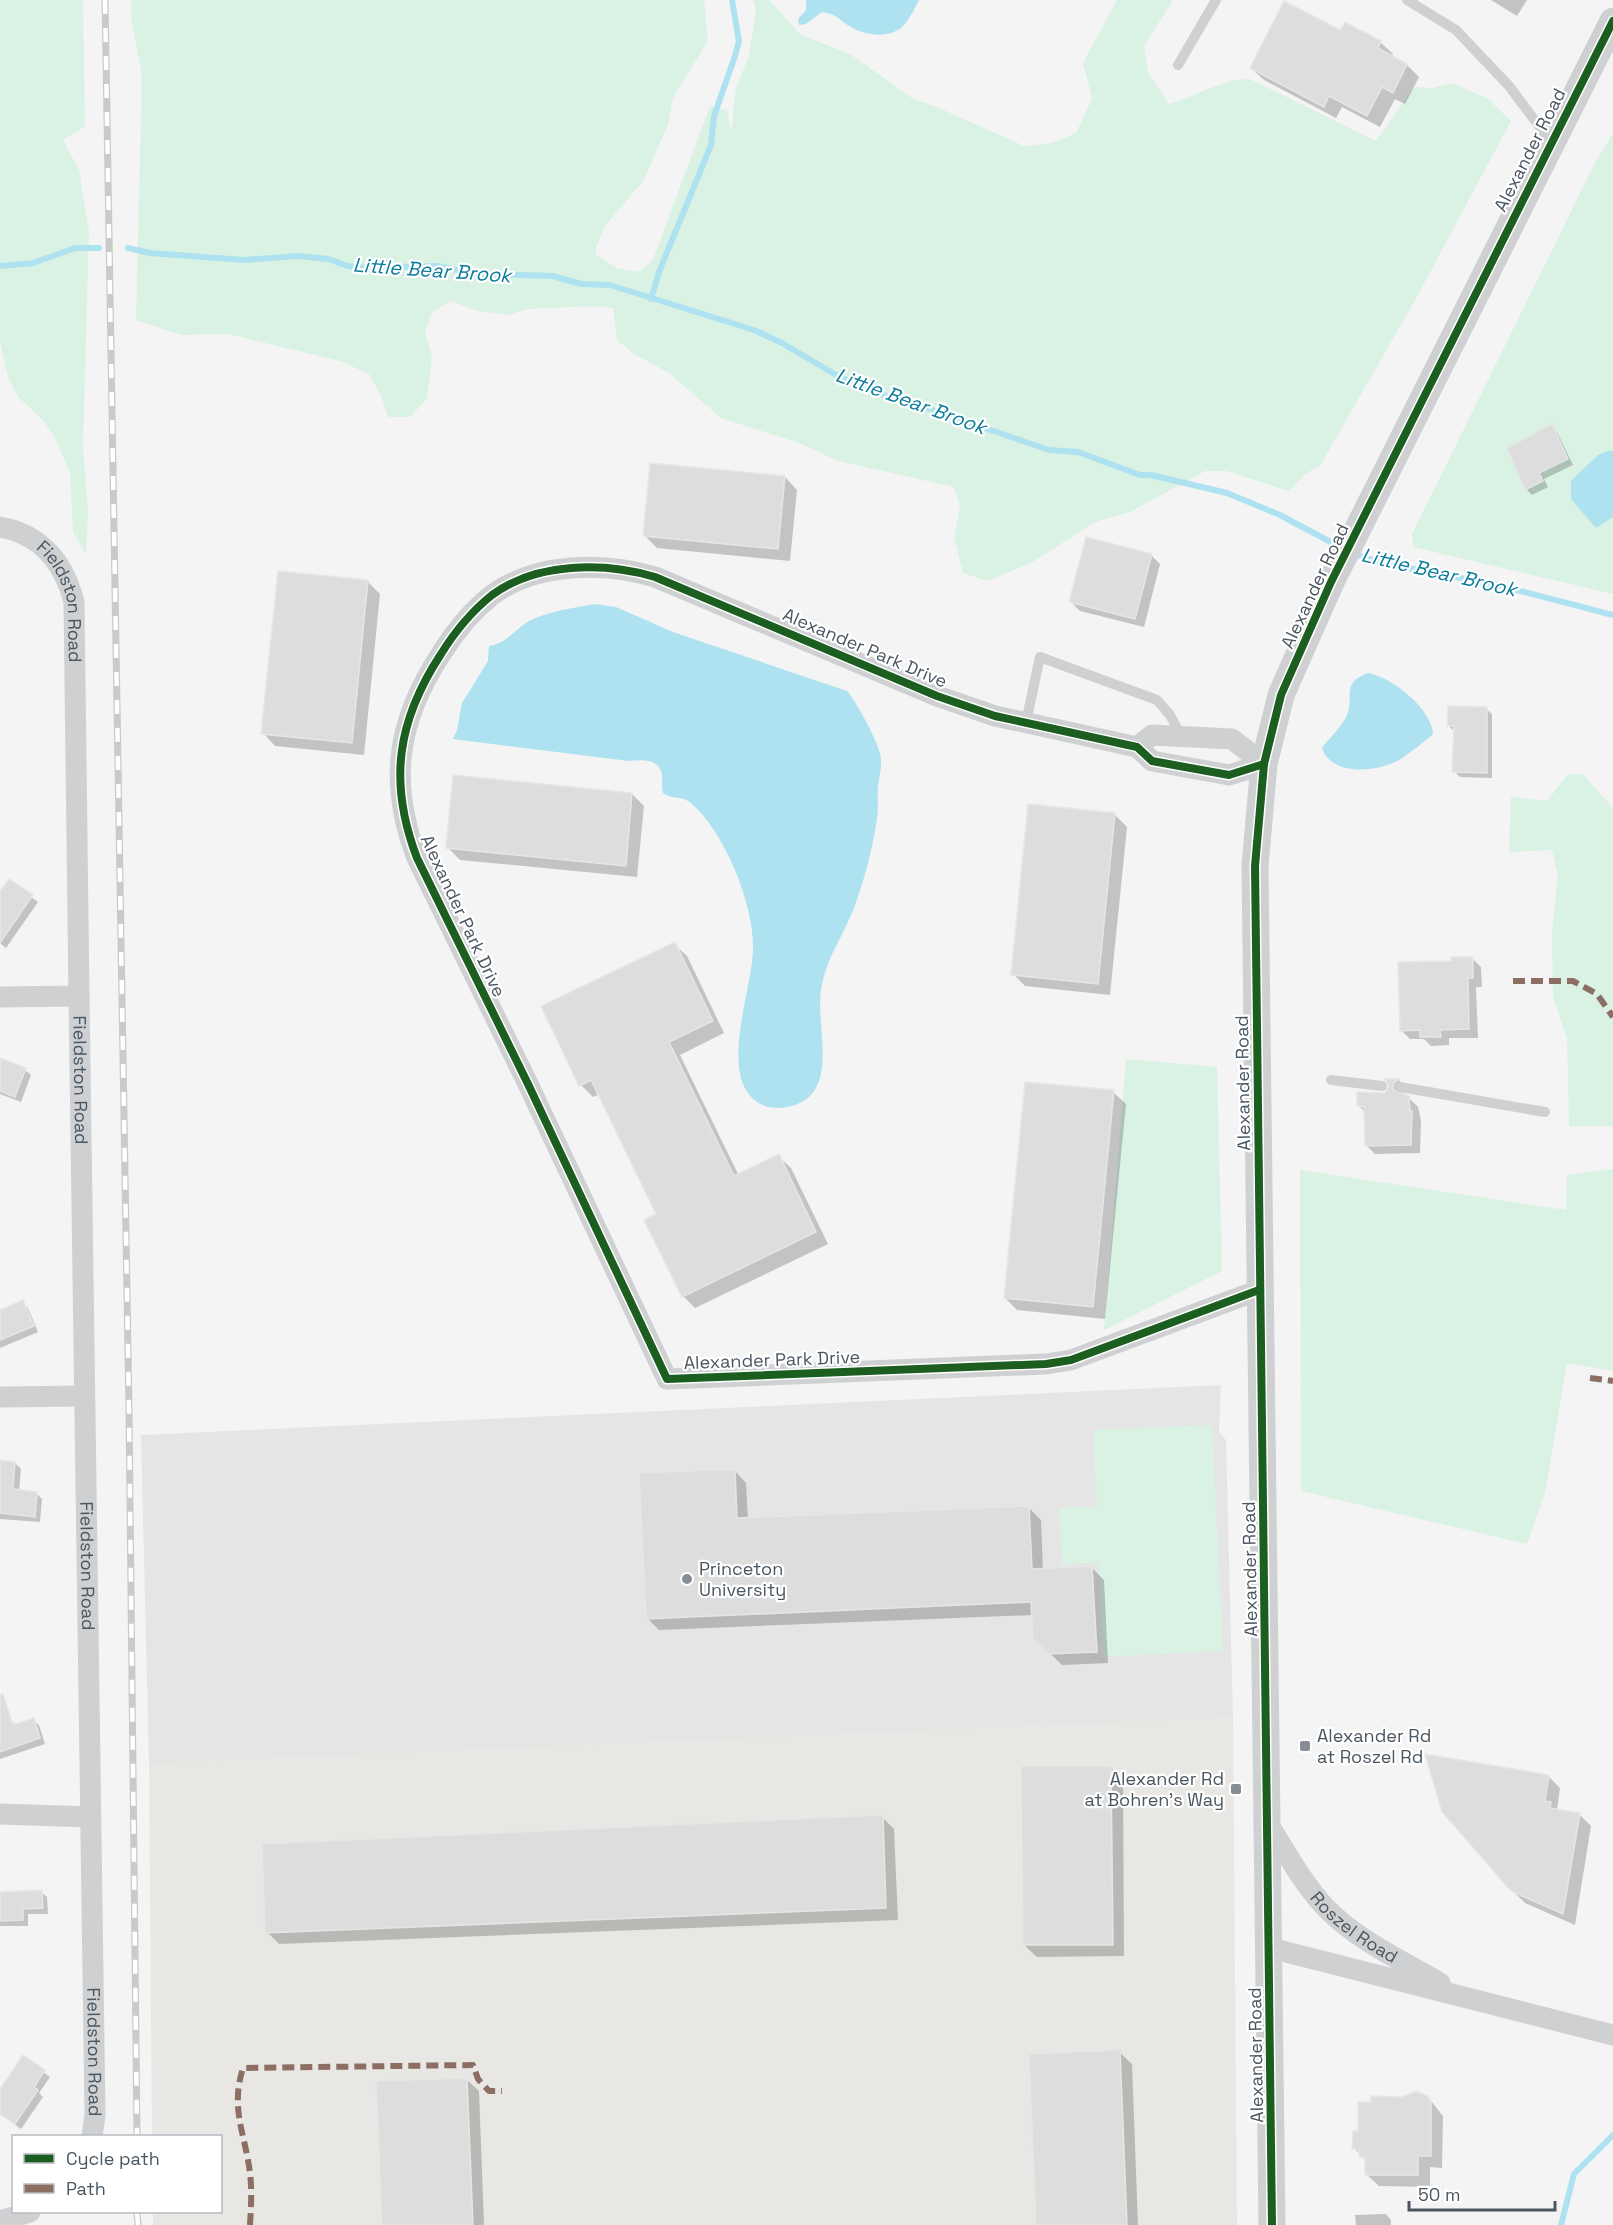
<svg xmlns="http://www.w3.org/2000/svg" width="1613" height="2225" viewBox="0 0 1613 2225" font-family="'Space Grotesk',sans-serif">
  <rect width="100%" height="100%" fill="#f4f4f4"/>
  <polygon fill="#e8e7e3" points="1233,1718 1237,2225 153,2225 153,2212 220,2212 220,2136 152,2136 149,1764"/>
  <polygon fill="#e6e5e6" points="1221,1385 1219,1432 1226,1440 1233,1718 149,1764 141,1435"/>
  <g fill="#d9f2e3">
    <polygon points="0,0 83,0 85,126 63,140 79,170 89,231 83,446 88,512 86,554 73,532 70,473 55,438 43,420 19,398 9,380 0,342"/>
    <path d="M131 0H704L708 41 673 98 668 124 644 180 605 226 596 247V254L616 268 640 272 653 260 710 106 727 110 731 133 736 88 749 56 756 10 753 0H769L801 35 850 54 912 98 939 108 1024 146 1052 143 1076 133 1092 99 1083 63 1117 0H1173L1144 46 1148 72 1169 104C1194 97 1225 78 1250 79L1376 141 1414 87 1433 88 1452 83 1488 99 1511 121 1419 293 1320 466 1305 474 1289 491 1226 471H1205L1130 512 1095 522 1031 563 987 581 963 573 954 537 960 506 954 487 838 461 799 443 721 418 669 373 634 354 617 340 613 308 594 306 528 309 507 315 478 311 450 301 432 312 425 332 432 356 427 399 410 417H388L381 396 369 374 340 361 228 334 181 335 136 320 142 76 131 18Z"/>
    <polygon points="1613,133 1613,594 1413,547 1412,534 1596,161"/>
    <polygon points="1568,774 1583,774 1613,808 1613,1126 1569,1126 1567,1039 1553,997 1552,933 1558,875 1552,850 1509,852 1511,797 1547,801"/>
    <polygon points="1126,1059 1217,1067 1222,1271 1104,1330"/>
    <polygon points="1613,1169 1613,1371 1567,1363 1545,1493 1527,1544 1301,1491 1300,1170 1566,1210 1567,1175"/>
    <polygon points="1212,1425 1223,1651 1103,1657 1099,1563 1062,1564 1059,1508 1097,1506 1093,1430"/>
  </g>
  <g fill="#aee2f0">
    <path d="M806 0H919C915 8 910 18 904 25 891 39 866 36 851 27 838 20 840 15 822 12L806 24 799 25 798 19 806 10Z"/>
    <polygon points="1608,451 1613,451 1613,517 1596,528 1571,499 1571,481 1598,455"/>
    <path d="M595 604 616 607 673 632 847 691C856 701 881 746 881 759 882 768 879 777 878 786 877 796 879 807 877 818 873 846 865 878 855 905 845 933 828 955 822 984 815 1014 831 1061 816 1088 806 1107 775 1114 757 1102 717 1074 754 987 753 946 753 902 724 832 692 804 683 795 672 800 663 793 661 787 663 781 662 774 658 758 642 760 629 761L453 739 457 730 462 703 488 661 489 646C506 644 515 629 529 621 549 611 573 608 595 604Z"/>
    <path d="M1368 673C1392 677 1432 709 1433 734 1423 742 1411 753 1399 760 1377 772 1332 777 1322 748 1329 738 1341 728 1346 717 1356 699 1339 683 1368 673Z"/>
  </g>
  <g fill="#0003">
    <polygon points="1491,0 1527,0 1517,16"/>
    <polygon points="1341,32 1380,42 1393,54 1391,57 1407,65 1419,77 1405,104 1395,99 1380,127 1342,107 1336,118 1264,80 1251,68"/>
    <polygon points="1551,426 1557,432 1573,465 1544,479 1548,487 1532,495 1526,489"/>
    <polygon points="785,477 797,490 790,561 657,548 645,536"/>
    <polygon points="1151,555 1160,564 1144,627 1080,611 1071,602"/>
    <polygon points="368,582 380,594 364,755 275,746 263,733"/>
    <polygon points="1486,709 1492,714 1492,778 1460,777 1454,771 1454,731 1448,725"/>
    <polygon points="632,794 644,806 637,877 460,860 448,848"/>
    <polygon points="1114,814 1127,827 1110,995 1025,986 1013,974"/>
    <polygon points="9,881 38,902 6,948 0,943 0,894"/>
    <polygon points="674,944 687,956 724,1033 680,1055 739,1176 778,1156 791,1168 828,1244 695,1308 683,1296 658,1214 600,1094 593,1097 581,1085"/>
    <polygon points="1472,958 1481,967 1482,987 1476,987 1478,1038 1449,1038 1449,1045 1431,1046 1424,1039 1410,1039 1401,1030"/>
    <polygon points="0,1060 25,1070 31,1075 21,1102 0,1094"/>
    <polygon points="1399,1080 1407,1089 1402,1096 1409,1098 1418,1107 1421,1121 1420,1153 1375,1154 1366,1145 1365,1112 1358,1105 1385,1095 1391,1086 1387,1081"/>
    <polygon points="1113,1092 1126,1104 1105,1319 1017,1310 1005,1298"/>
    <polygon points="22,1302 28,1308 38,1332 0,1348 0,1311"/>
    <polygon points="0,1462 15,1463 21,1469 19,1491 36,1493 42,1499 40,1522 0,1519"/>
    <polygon points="734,1470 746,1483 748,1519 1028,1507 1041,1520 1043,1570 1092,1568 1104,1580 1108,1663 1062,1665 1034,1638 1033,1615 659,1630 647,1618"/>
    <polygon points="0,1710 16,1725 33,1720 39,1725 45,1744 0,1759"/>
    <polygon points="1110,1767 1123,1779 1124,1956 1037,1957 1024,1945"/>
    <polygon points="1548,1776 1560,1788 1557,1810 1579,1814 1591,1826 1575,1925 1525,1903 1512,1890"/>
    <polygon points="882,1817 894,1829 898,1920 279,1944 267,1932"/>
    <polygon points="41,1892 47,1897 48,1914 28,1914 28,1926 0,1926 0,1894"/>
    <polygon points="1119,2052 1132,2064 1138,2225 1037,2225"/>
    <polygon points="23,2057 50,2077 39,2093 43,2097 21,2129 0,2114 0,2091"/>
    <polygon points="466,2079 479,2091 484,2225 383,2225"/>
    <polygon points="1428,2097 1443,2116 1442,2168 1430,2167 1430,2187 1379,2186 1366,2174 1367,2162 1354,2148 1372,2103"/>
    <polygon points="1386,2214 1391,2220 1391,2225 1356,2225 1355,2215"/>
  </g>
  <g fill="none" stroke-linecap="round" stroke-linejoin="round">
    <g stroke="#aee2f0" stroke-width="6">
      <polyline points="128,248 150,253 244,260 299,256 328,259 348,266 366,268 437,266 477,274 553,276 581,284 610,285 754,330 782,343 836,375 890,398 912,403 1049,450 1078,452 1140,475 1151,475 1227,493 1280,515 1340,547"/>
      <polyline points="0,266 33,263 75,248 99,248"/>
      <polyline points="651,299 659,272 711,145 714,116 735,56 739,41 732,0"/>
      <polyline points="1354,554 1386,564 1498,585 1613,615"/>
      <polyline points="1561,2225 1574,2174 1613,2135"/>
    </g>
  </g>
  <g fill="#ddddde" stroke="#e5e6e7" stroke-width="1.5">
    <polygon points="1284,1 1340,30 1345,22 1381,41 1378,48 1407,64 1393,93 1382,87 1367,116 1329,96 1324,107 1250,68"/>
    <polygon points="1552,424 1568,459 1539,473 1543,481 1525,490 1507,448"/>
    <polygon points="650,463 785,476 778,549 643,536"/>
    <polygon points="1086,537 1152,554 1135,619 1069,602"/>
    <polygon points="278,571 368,580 352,743 261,734"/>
    <polygon points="1448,706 1487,707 1487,773 1452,772 1454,726 1447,726"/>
    <polygon points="453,775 632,793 626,866 446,848"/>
    <polygon points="1028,804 1115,813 1098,984 1011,975"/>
    <polygon points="9,879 33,895 0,943 0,891"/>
    <polygon points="675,942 713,1021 669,1042 734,1176 779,1154 816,1232 682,1297 644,1220 656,1214 591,1080 579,1086 541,1006"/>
    <polygon points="1451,957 1473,957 1473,978 1468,978 1469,1029 1440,1030 1441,1037 1420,1037 1420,1030 1400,1031 1398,962 1452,961"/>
    <polygon points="0,1058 26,1068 15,1097 0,1091"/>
    <polygon points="1384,1079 1400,1079 1394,1083 1393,1090 1409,1096 1410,1111 1412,1111 1411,1145 1365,1146 1364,1107 1357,1106 1357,1092 1385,1093 1389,1086"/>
    <polygon points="1025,1082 1114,1090 1093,1307 1004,1298"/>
    <polygon points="23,1300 34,1326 0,1340 0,1310"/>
    <polygon points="0,1460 15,1462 13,1489 37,1492 35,1517 0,1513"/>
    <polygon points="735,1469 737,1518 1029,1506 1032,1569 1092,1566 1097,1652 1048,1654 1033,1639 1031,1602 646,1619 639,1473"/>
    <polygon points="3,1694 13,1725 34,1718 40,1738 0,1752 0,1695"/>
    <polygon points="1425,1754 1549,1775 1545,1801 1551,1802 1550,1808 1580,1813 1563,1914 1511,1891 1442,1812"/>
    <polygon points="1021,1766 1111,1766 1113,1945 1023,1945"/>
    <polygon points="883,1815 886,1908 265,1933 262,1844"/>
    <polygon points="42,1890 43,1908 23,1909 23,1920 0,1921 0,1892"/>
    <polygon points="1120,2050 1127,2225 1036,2225 1029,2054"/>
    <polygon points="23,2055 45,2070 34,2087 38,2090 15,2124 0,2114 0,2089"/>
    <polygon points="467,2078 473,2225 382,2225 376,2081"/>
    <polygon points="1416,2091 1428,2096 1431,2103 1431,2156 1418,2156 1418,2175 1365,2175 1365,2157 1359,2157 1359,2149 1352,2149 1353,2131 1358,2131 1358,2102 1371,2102 1371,2096 1402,2097"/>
  </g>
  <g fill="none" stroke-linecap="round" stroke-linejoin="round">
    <g stroke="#ced0d2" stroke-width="10">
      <polyline points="1407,0 1456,30 1509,86 1551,142"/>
      <polyline points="1178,65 1216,0"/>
      <polyline points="1026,722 1040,657 1157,700 1170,715 1181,736"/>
      <polyline points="1331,1080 1382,1086"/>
      <polyline points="1400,1087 1545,1112"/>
    </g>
    <g stroke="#ced0d2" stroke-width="21">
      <path id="s1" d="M0 527C41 534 64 563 74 602L79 996 0 997"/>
      <polyline points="1137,747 1152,735 1232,739 1264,764"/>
      <path id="s2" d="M79 996 95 2115 92 2136"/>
      <path d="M1259 1290 1071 1360 1046 1364 667 1379 528 1084 417 858C388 782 397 721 441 654 454 633 472 611 492 595 537 562 604 562 655 577L937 696 995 716 1137 747 1152 761 1229 775 1264 764"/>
      <polyline points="0,1397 84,1396"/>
      <polyline points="0,1814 90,1817"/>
      <path id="s3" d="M1269 1825C1286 1852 1302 1882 1324 1906 1356 1940 1401 1960 1440 1983"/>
      <polyline points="1270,1948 1613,2035"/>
      <polyline points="0,2221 30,2212"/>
    </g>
    <polyline stroke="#ced0d2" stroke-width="27" points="1272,2225 1255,866 1264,764 1281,695 1331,582 1613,21"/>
    <defs>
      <g id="rail">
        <polyline points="105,0 129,1410 137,2136"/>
        <polyline points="137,2212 138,2225"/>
      </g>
    </defs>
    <use href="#rail" stroke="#c9cacc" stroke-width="7"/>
    <use href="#rail" stroke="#fff" stroke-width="4.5" stroke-dasharray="14" stroke-linecap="butt"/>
    <g stroke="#8d6e63" stroke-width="6" stroke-dasharray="12 6" stroke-linecap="butt">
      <polyline points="1513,981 1573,981 1597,994 1613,1017"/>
      <polyline points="1590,1378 1613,1381"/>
      <path d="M250 2225C251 2208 252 2190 250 2173 245 2133 230 2109 243 2068L473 2065 478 2079 489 2091H502"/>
    </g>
    <defs>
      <g id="cycleway">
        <path d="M1259 1290 1071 1360 1046 1364 667 1379 528 1084 417 858C388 782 397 721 441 654 454 633 472 611 492 595 537 562 604 562 655 577L937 696 995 716 1137 747 1152 761 1229 775 1264 764"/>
        <polyline points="1272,2225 1255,866 1264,764 1281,695 1331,582 1613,21"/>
      </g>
    </defs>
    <use href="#cycleway" stroke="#fff" stroke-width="11"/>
    <use href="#cycleway" stroke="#1b5e20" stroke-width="8"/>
  </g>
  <g fill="#868d94" stroke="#fff" stroke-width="2">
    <circle cx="687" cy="1579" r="6"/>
    <rect x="1299" y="1740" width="12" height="12" rx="3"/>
    <rect x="1230" y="1783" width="12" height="12" rx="3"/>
  </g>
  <g text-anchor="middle" stroke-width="4.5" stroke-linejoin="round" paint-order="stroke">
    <g font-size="18" fill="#4a5661" stroke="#fff">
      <text transform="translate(1530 150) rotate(-63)" y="6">Alexander Road</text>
      <text transform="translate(1315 586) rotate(-65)" y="6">Alexander Road</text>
      <text dy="6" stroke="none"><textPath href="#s1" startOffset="108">Fieldston Road</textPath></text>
      <text transform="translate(865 648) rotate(23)" y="6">Alexander Park Drive</text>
      <text transform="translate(463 916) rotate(65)" y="6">Alexander Park Drive</text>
      <text dy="6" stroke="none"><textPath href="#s2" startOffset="84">Fieldston Road</textPath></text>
      <text transform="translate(1243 1083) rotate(-91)" y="6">Alexander Road</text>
      <text transform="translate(772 1360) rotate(-2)" y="6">Alexander Park Drive</text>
      <text dy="6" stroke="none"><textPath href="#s2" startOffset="570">Fieldston Road</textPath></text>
      <text transform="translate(1250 1569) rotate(-91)" y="6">Alexander Road</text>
      <text dy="6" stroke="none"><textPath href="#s3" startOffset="135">Roszel Road</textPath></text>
      <text dy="6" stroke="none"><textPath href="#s2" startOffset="1056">Fieldston Road</textPath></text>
      <text transform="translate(1256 2055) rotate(-91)" y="6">Alexander Road</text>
    </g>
    <g font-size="18" fill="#4a5661" stroke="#fff" text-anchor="start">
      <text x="699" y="1575">Princeton<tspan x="699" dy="21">University</tspan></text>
      <text x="1317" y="1742">Alexander Rd<tspan x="1317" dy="21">at Roszel Rd</tspan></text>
      <text x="1224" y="1785" text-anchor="end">Alexander Rd<tspan x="1224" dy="21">at Bohren's Way</tspan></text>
    </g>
    <g font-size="20" font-style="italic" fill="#0c7c9b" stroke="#fff">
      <text transform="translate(432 270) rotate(4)" y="7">Little Bear Brook</text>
      <text transform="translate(911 401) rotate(20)" y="7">Little Bear Brook</text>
      <text transform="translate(1439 572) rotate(13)" y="7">Little Bear Brook</text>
    </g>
  </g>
  <rect x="12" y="2135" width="210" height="78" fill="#ffffff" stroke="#b7bbc0" stroke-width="1.5"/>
  <rect x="24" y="2154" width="30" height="9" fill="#1b5e20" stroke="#b7bbc0" stroke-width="1.5"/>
  <text x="66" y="2165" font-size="18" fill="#4a5661">Cycle path</text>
  <rect x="24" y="2184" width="30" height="9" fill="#8d6e63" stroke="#b7bbc0" stroke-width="1.5"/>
  <text x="66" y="2195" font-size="18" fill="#4a5661">Path</text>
  <path d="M1409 2201v9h146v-9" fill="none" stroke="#4a5661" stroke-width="3"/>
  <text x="1418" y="2201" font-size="18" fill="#4a5661" stroke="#ffffff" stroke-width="4.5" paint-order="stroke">50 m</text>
</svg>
